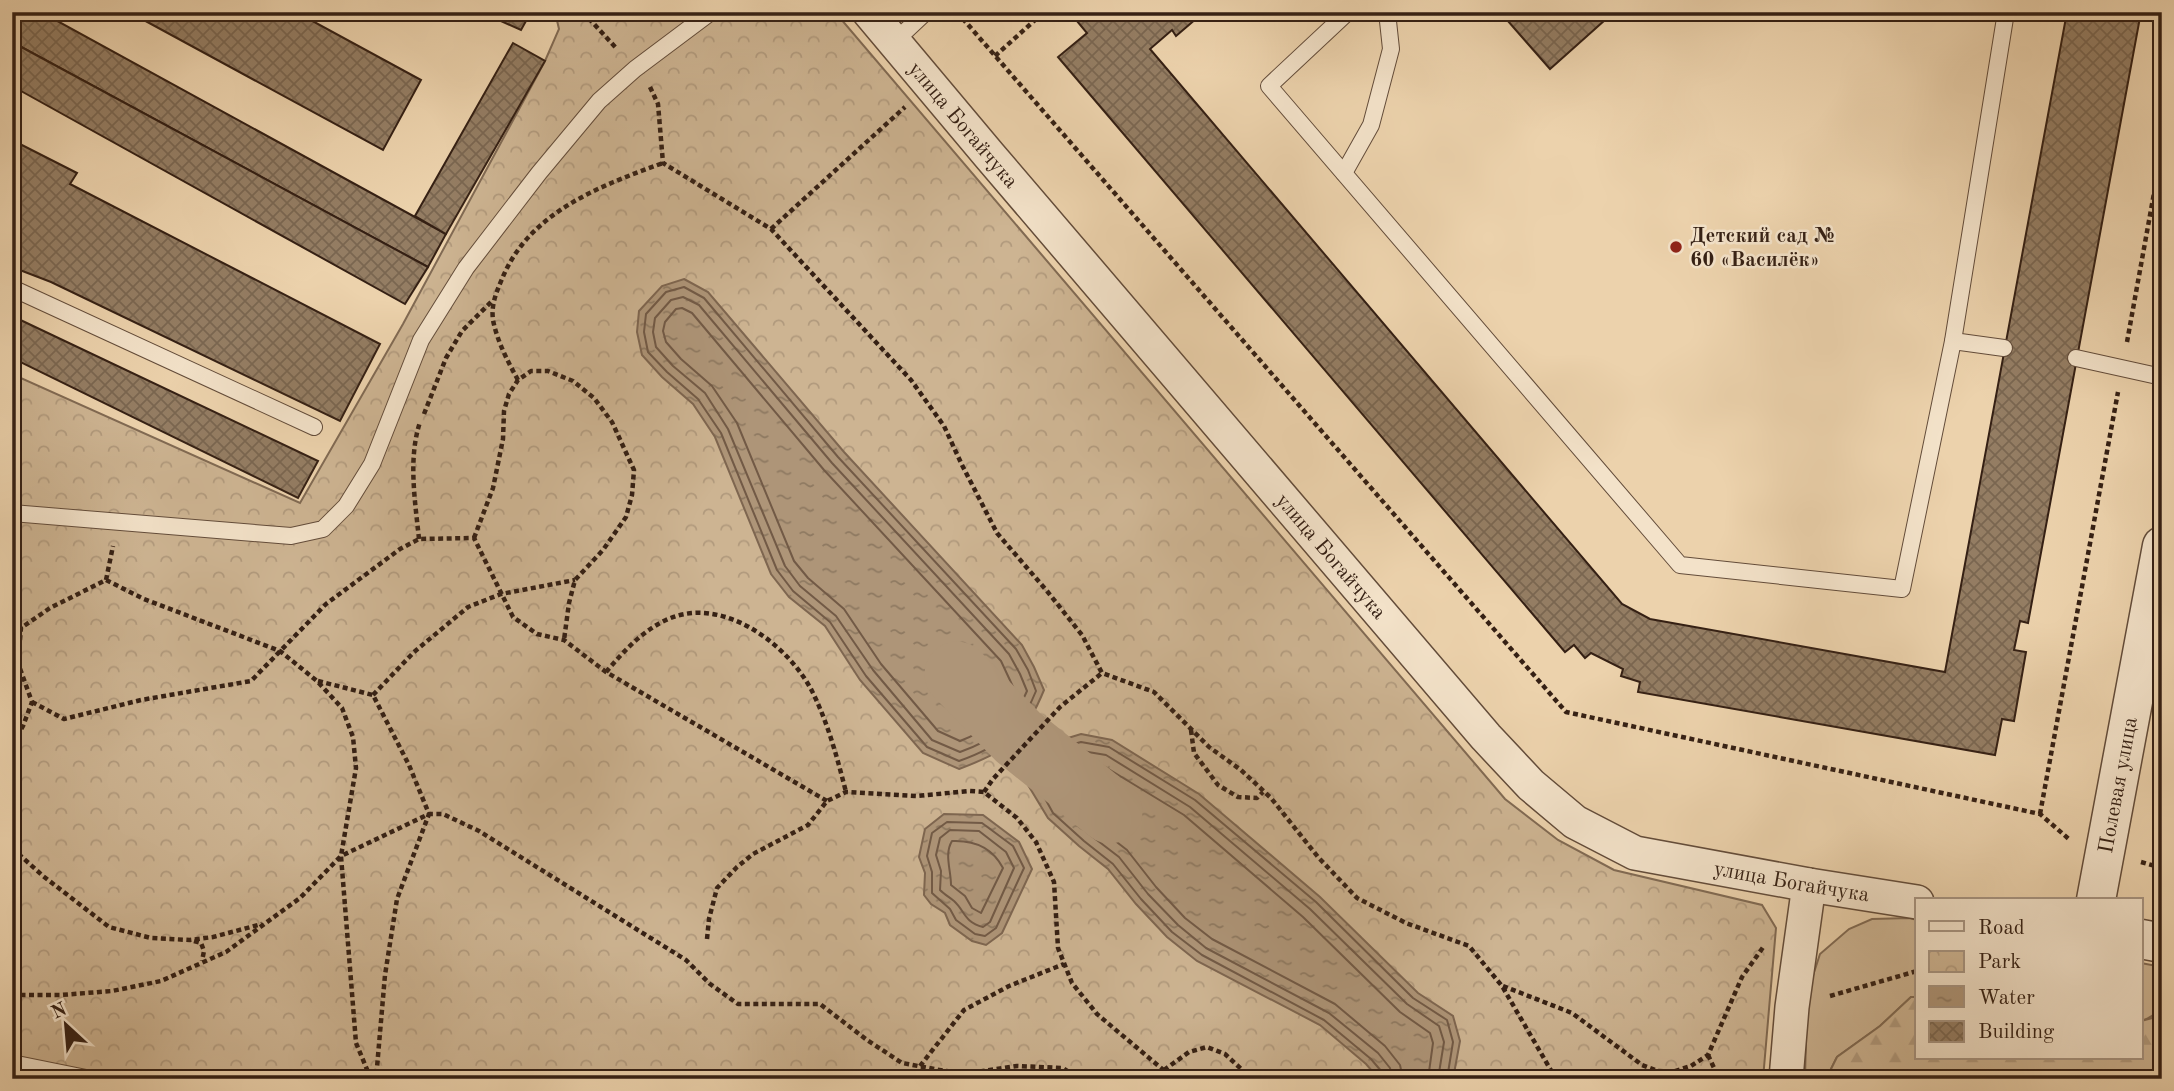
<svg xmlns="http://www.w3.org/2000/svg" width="2174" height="1091" viewBox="0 0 2174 1091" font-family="'Old Standard TT',serif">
  <defs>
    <pattern id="forest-firs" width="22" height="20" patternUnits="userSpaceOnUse" patternTransform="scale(1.75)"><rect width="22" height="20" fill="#cdb492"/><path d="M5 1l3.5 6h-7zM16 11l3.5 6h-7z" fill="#b19a7d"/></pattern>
    <pattern id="park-crowns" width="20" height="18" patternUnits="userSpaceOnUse" patternTransform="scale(1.75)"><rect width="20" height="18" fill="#cdb492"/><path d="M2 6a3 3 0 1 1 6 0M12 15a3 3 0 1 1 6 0" fill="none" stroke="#b19a7d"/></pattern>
    <pattern id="water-ripples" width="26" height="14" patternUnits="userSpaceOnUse" patternTransform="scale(1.75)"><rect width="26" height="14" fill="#ae9578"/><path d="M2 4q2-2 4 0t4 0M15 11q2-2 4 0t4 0" fill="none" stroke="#8e7961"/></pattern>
    <pattern id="building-cross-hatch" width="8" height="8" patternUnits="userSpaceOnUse" patternTransform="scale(1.75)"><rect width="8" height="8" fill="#947d63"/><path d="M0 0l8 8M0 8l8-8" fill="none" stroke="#7a6650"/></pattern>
  </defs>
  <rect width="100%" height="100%" fill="#ecd2ac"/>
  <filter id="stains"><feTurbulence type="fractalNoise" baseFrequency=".00286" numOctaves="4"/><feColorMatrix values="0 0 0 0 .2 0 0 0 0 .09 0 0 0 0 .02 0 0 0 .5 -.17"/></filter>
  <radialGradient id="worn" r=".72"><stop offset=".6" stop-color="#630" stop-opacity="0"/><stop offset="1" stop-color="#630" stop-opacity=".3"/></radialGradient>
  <g fill="#cdb492" stroke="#816a53" stroke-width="2">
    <polygon points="1910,918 1917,920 1917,997 1911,997 1880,1026 1837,1057 1826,1079 1805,1079 1807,994 1820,954 1849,929 1872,919"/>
    <path d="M2141 963 2162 967C2162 990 2169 1013 2141 1021Z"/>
  </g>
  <polygon fill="url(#forest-firs)" stroke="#816a53" stroke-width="2" points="1911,997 1917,997 1917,1058 2141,1058 2141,1021 2152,1018 2162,1006 2162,1079 1826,1079 1837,1057 1880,1026"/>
  <polygon fill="url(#park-crowns)" stroke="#816a53" stroke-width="2" points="555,12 835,12 1505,799 1558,840 1614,870 1762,905 1776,928 1763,1079 12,1079 12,374 300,503 403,324 545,61 559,29"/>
  <g fill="url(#water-ripples)" stroke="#7e6650" stroke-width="2">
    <path d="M684 279 708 292 844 452 1022 645 1034 667 1044 690C1024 739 1007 751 959 769L923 753 860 680 825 626 789 597 771 574 715 437 693 404 662 377 642 355 637 332 639 311 662 286Z"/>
    <polygon points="1081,734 1112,740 1199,794 1320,897 1418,993 1453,1016 1460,1041 1453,1079 1379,1079 1366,1064 1320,1025 1197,961 1167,937 1136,904 1108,869 1079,846 1048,818 1028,785 1029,769 1039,754 1055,742"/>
    <polygon points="944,814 983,815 1019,842 1032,869 1002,933 986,945 972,941 950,925 945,913 931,904 924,895 925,873 919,857 925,829"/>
  </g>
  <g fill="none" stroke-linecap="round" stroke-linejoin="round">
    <g stroke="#725a46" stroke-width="2">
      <path d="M684 287 704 298 838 457 1016 649 1028 670 1036 691C1020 731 999 747 959 761L927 747 866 676 830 622 793 591 777 570 721 433 698 399 667 372 648 352 644 332 646 314 666 292Z"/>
      <path d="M683 297 699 305 832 463 1009 654 1020 674 1027 691C1013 725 994 740 960 752L932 740 873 670 836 616 800 586 785 566 728 429 705 393 673 366 656 347 653 332 655 318 671 300Z"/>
      <path d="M682 308 692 313 824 470 1001 661 1015 691C1005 717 986 731 960 741L938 731 881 664 844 609 808 578 794 561 737 423 712 386 681 359 666 342 663 331 665 322 676 309Z"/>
      <polygon points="947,822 982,823 1013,846 1024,868 996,928 985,936 975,934 956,920 950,909 932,893 932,872 927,856 932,833"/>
      <path d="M950 830 979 831 1006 852 1014 868 990 922 983 927C964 922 965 911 954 901 949 897 944 894 940 890L941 871 936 855 940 838Z"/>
      <path d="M952 841C974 840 992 847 1003 868L981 913 972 908 965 896 951 885C951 870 944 854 952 841Z"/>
      <polyline points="1384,1079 1382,1072 1371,1059 1324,1020 1202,955 1172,932 1141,899 1113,864 1084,841 1053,813 1036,782 1036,771 1044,759 1059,748 1081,742 1109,747 1195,800 1316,902 1413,998 1447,1020 1453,1042 1447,1079"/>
      <polyline points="1392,1079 1390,1068 1378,1053 1329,1013 1206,948 1178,925 1148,894 1119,857 1089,834 1060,808 1045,781 1045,774 1051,765 1063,756 1082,751 1106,755 1190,807 1310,909 1407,1004 1439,1026 1444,1042 1438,1079"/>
      <polyline points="1403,1079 1400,1065 1385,1046 1335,1004 1212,939 1185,918 1156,887 1127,850 1096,826 1069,801 1056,779 1058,773 1068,765 1083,761 1102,765 1184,815 1303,917 1400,1012 1430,1033 1433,1043 1428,1079"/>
    </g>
    <polyline stroke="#ae9578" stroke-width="65" points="957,674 1018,737 1110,811"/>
  </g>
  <g fill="url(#building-cross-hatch)" stroke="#352014" stroke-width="2">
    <polygon points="12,12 41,12 446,234 428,267 12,42"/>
    <polygon points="129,12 296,12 421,80 383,150"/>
    <polygon points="481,12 531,12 521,30"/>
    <polygon points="1087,12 1204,12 1176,36 1172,30 1150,49 1622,604 1650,619 1945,672 2067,12 2141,12 2028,623 2020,621 2014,650 2026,652 2014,721 2002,719 1995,755 1638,692 1640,682 1621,676 1623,669 1591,653 1585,658 1574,645 1565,652 1058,57 1087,33 1077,21"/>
    <polygon points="1500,12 1614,12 1550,69"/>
    <polygon points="12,42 428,267 405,304 12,86"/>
    <polygon points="513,43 545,61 446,234 415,216"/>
    <polygon points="12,140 77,173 70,184 380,344 340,421 51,282 12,267"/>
    <polygon points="12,316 318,461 298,498 12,358"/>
  </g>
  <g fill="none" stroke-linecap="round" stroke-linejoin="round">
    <defs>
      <g id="service">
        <polyline points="1348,12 1269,86 1680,565 1902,589 1953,341 2006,12"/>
        <polyline points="894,42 926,12"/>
        <polyline points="1344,173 1371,125 1391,49 1387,12"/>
        <polyline points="12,288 314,427"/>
        <polyline points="1953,341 2004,348"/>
        <polyline points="2076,358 2162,377"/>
        <polyline points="12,513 291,536 323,529 346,506 372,464 421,340 466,268 539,173 599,101 635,69 711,12"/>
        <polyline points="12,1063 91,1079"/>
      </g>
      <g id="minor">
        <path id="s1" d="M869 12 989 155 1486 737 1531 785 1575 822 1635 853 1809 885 1917 902"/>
        <polyline points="1786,1079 1792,1007 1809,885"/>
      </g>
      <g id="tertiary">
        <path id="s2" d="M2096 900 2162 546"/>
        <polyline points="2141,939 2162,943"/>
      </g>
    </defs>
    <use href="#service" stroke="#634c3a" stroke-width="18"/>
    <use href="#minor" stroke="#634c3a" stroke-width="36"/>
    <use href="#tertiary" stroke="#634c3a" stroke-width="41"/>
    <g stroke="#352014" stroke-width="4.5" stroke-dasharray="5 3.5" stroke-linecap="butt">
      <polyline points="583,12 617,49"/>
      <polyline points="957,12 1566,712 2040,814 2070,840"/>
      <polyline points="995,56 1044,12"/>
      <polyline points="650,87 658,104 663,163 771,229 911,380 944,426 962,465 997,533 1047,591 1082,635 1102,673 1154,692 1209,747 1241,770 1271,798 1318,857 1357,898 1406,923 1469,946 1502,986 1556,1079"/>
      <polyline points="771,229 905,107"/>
      <polyline points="2127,342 2162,149"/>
      <path d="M518 380C508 362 497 341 493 320 491 305 496 293 502 279 529 212 600 186 663 163"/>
      <polyline points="424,414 446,358 462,331 493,300"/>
      <polyline points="474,538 493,488 503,439 504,411 509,394 518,380 531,371 548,371 573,381 594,398 612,422 634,470 632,495 626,517 603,550 575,580 569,603 564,640"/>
      <path d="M419 539C415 500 408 459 420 422"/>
      <polyline points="106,580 113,546"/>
      <polyline points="12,624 21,628 18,663 32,702 23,726 12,746"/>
      <path d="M606 672C624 651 641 632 666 620 721 594 787 643 812 691 828 723 837 757 846 792"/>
      <polyline points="318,681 373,695 409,765 429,814 397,899 385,975 376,1079"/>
      <polyline points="373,695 414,652 468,607 501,594 575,580"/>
      <polyline points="32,702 64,719 141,700 251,681 326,604 400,549 419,539 474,538 513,617 537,634 564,640 606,672 827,801"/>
      <polyline points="1191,730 1194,753 1218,785 1238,797 1257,798 1263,792"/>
      <polyline points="984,792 993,779 1060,707 1102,673"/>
      <polyline points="2040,814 2118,392"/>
      <polyline points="12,848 43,876 109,927 151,938 190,940 213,937 262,924"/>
      <polyline points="2141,862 2162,868"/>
      <polyline points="707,939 709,919 717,888 737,867 753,854 808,825 827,801 846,792 916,796 970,791 984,792 1017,818 1036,842 1054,882 1058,948 1072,983 1097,1014 1174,1079"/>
      <polyline points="194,941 201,943 204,951 202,961"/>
      <polyline points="1503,986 1572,1013 1642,1065 1658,1071 1672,1072 1691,1066 1708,1055 1742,977 1764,946"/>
      <polyline points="12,995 61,995 112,991 161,981 226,952 300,898 341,856 356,768 353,737 342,708 317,681 280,651 144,599 106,580 50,608 21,628"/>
      <polyline points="1830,996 1917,971"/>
      <polyline points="1708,1055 1715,1070 1717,1079"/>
      <polyline points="920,1066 964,1010 1009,986 1064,964"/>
      <polyline points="1164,1070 1189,1052 1207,1047 1225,1054 1252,1079"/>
      <polyline points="371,1079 356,1043 341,856 429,814 443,814 479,831 686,960 710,984 738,1004 820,1004 867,1040 902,1063 945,1071 970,1073 1017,1066 1063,1068 1079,1079"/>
    </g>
    <use href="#service" stroke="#f3e2c9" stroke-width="16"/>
    <use href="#minor" stroke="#f3e2c9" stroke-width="33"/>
    <use href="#tertiary" stroke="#f3e2c9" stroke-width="38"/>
  </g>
  <circle fill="#8f2418" stroke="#f3e2c9" stroke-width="2.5" cx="1676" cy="247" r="7"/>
  <g text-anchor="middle" stroke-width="5" stroke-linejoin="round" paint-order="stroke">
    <g font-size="21" fill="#352014" stroke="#f3e2c9">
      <text dy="7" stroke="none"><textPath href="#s1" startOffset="147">улица Богайчука</textPath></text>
      <text dy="7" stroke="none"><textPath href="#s1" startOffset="714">улица Богайчука</textPath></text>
      <text dy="7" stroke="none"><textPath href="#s2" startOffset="117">Полевая улица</textPath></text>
      <text dy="7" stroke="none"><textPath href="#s1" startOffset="1302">улица Богайчука</textPath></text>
    </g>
    <g font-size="21" font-weight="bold" fill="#352014" stroke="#f3e2c9" text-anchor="start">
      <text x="1690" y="242">Детский сад №<tspan x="1690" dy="24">60 «Василёк»</tspan></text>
    </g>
  </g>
  <rect width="2174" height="1091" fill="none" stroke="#ecd2ac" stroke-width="42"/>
  <rect x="14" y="14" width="2146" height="1063" fill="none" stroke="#352014" stroke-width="3.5"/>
  <rect x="21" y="21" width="2132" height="1049" fill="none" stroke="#352014" stroke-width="2"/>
  <rect x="1915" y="898" width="228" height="161" fill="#f3e2c9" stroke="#a79481" stroke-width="2"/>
  <rect x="1929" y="921" width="35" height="10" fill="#f3e2c9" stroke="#a79481" stroke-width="2"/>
  <text x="1978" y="934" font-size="21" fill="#352014">Road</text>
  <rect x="1929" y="951" width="35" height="21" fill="url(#park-crowns)" stroke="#a79481" stroke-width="2"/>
  <text x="1978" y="968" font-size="21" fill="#352014">Park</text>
  <rect x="1929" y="986" width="35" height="21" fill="url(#water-ripples)" stroke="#a79481" stroke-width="2"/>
  <text x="1978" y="1004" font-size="21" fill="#352014">Water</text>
  <rect x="1929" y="1021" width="35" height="21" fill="url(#building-cross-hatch)" stroke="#a79481" stroke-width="2"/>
  <text x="1978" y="1038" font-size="21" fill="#352014">Building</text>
  <g transform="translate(66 1025) rotate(334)" stroke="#f3e2c9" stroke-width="5" paint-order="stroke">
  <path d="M0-5L12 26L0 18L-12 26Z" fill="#352014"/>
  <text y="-10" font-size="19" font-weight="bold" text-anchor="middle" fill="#352014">N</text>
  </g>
  <rect width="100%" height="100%" filter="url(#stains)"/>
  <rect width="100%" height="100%" fill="url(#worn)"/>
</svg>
